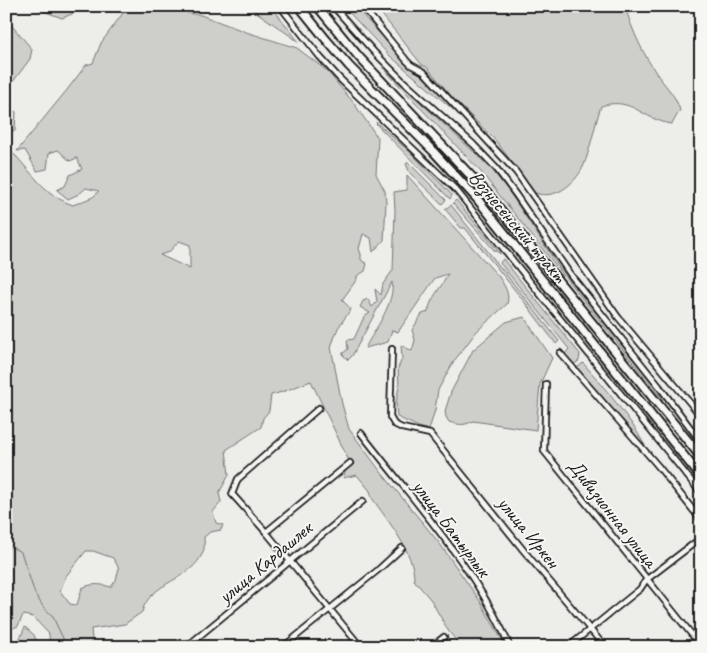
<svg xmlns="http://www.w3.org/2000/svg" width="707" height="653" viewBox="0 0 707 653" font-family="Caveat,sans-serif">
  <rect width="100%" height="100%" fill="#edede9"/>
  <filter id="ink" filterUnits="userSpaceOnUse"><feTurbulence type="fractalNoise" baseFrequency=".02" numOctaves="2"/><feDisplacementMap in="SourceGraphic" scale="10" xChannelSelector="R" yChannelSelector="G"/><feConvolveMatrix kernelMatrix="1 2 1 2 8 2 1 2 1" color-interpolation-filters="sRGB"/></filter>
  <g filter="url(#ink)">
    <g fill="#cececb" stroke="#757574" fill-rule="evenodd">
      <polygon points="30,6 79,6 72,14 62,18"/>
      <path d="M128 6H192L187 13 201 15 246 32 297 48 327 71 353 102 378 138 376 174 385 191 386 203 384 240 373 252 371 238 363 234 359 249 361 254V260L367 264 365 271 357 276V279L342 300 351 309 338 328 331 347 342 404 349 429 381 472 440 544 480 601 506 647H492L489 642 483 647H462L449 632 431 600 414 580C415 553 387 520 372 498L370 491 357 475 343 478 349 461 311 381 282 392 271 395 269 411 263 418 261 427 226 450 229 475 219 493 221 502 213 512 216 523 223 525 221 530 210 532 204 537C204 541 205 548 203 552 192 581 150 581 142 612L125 624 91 629 92 639 89 647H50L49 634 33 617 23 615 18 626 6 631V150C9 153 13 153 16 156 33 175 48 197 73 205L93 197 99 191 86 188 79 194 68 199 57 190 65 186 70 175 82 169 77 158 70 161 58 150 49 153 47 169 37 171 25 150 17 151 67 90 86 65 93 63 101 43ZM179 241 190 245V269L160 255 169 252ZM86 551H93L113 558 119 568 116 580 111 587C100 584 92 583 82 588L77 605 70 604 60 591 66 576Z"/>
      <polygon points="248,6 271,6 299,42"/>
      <polygon points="343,6 354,6 400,55 439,92 462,117 390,56"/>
      <path d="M375 6H625C632 31 644 56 659 77 668 89 675 95 680 110L672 124C642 120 633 96 601 106 595 124 590 151 583 167 574 185 555 200 535 193L496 141 453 98 427 67 422 65Z"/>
      <polygon points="6,19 32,49 30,59 6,91"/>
      <polygon points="382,67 473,151 493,171 508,190 559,267 656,388 663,400 481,172"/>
      <polygon points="6,107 16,112 15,131 6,131"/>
      <polygon points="376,122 411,153 452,195 450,199 377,125"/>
      <polygon points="408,162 446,200 442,204 410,173 406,164"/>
      <path d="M407 175 499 277C505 286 510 294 507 304L477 331 454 361 438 390 435 410 429 430 421 428 397 417 396 403 399 386 398 368 402 359 401 345 412 351 415 340 412 330 422 314 428 312C430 298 442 287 448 274L435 278 398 332 392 330 388 342 365 348C375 329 395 303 392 282L352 356 348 360 342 354 348 349 347 340 354 339 364 317 370 313 360 307 363 301 368 299 372 307 377 302 375 289 381 295 383 284 393 270 395 211 394 192 407 190Z"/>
      <polygon points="456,200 501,254 494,250 453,203"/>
      <polygon points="451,205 559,341 556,344 526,304 465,228 461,228 445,209"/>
      <polygon points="503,259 580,354 579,361 574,364 565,354 569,349 500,263"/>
      <path d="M524 317 552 358 540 384 536 430 473 421C464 426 459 425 449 422L446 417 445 411 451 392 473 350 506 322Z"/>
      <path d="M583 363C601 383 617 403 632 424 636 430 640 437 644 444V446L577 368Z"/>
      <polygon points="25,627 34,635 39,647 16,647"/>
    </g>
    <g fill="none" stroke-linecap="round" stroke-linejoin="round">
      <polyline stroke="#6f6f6d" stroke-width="1" points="6,548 11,547 21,552 35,594 44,608 52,615 67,647"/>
      <defs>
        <g id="minor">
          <polyline points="280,6 320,57 340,79 456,190 701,493"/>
          <polyline points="333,6 374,52 403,81 473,144 496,168 516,195 570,274 659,386 701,442"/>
          <polyline points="362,6 407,61 411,65 424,72 516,172 618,317 701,416"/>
          <polyline points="392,349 390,417 394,424 402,428 430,434 524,551 605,647"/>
          <polyline points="560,353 658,466 701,520"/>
          <polyline points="546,384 544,451 701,646"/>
          <polyline points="319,408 238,479 232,494 266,532 361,647"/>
          <path d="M361 433C414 502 475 566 510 647"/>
          <polyline points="266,532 350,463"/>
          <polyline points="186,647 363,501"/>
          <polyline points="283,647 378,570 402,548"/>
          <polyline points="431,647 444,637"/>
          <polyline points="568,647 640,589 646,580 701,538"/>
        </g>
        <g id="primary">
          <polyline points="299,6 324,37 349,66 433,151 478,200 701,477"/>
          <polyline points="317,6 359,57 487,193 701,457"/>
        </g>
      </defs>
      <use href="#minor" stroke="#1c1c1c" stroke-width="8"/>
      <use href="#primary" stroke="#1c1c1c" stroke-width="11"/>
      <use href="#minor" stroke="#f6f6f2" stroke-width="4.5"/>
      <use href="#primary" stroke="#f6f6f2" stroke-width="7"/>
    </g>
  </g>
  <g text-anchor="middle" stroke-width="4" stroke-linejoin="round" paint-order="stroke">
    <g font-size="20" fill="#1c1c1c" stroke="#f6f6f2">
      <text transform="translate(518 226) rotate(50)" y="7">Вознесенский тракт</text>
      <text transform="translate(613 513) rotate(52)" y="7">Дивизионная улица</text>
      <text transform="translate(452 528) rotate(53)" y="7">улица Батырлык</text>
      <text transform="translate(529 532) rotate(51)" y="7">улица Иркен</text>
      <text transform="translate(265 562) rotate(-40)" y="7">улица Кардашлек</text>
    </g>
  </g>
  <rect width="707" height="653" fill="none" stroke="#f6f6f2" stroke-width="25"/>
  <rect x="12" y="12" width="682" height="628" fill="none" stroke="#1c1c1c" stroke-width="2" filter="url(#ink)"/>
</svg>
